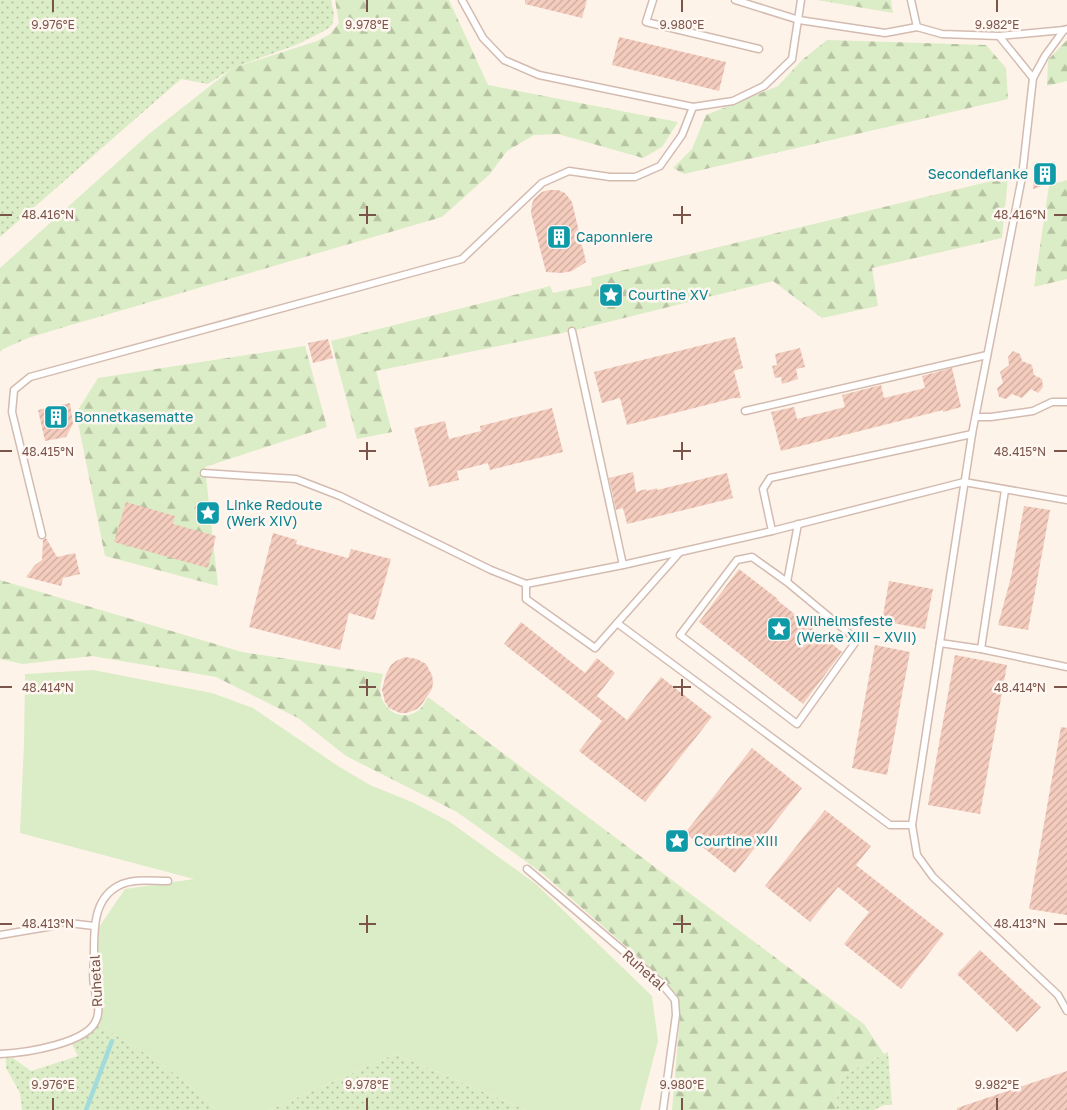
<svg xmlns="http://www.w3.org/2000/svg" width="1067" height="1110" viewBox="0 0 1067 1110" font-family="'Golos Text',sans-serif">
  <defs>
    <pattern id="grass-dots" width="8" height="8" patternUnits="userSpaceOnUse" patternTransform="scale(1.25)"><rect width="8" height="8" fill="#dbedc6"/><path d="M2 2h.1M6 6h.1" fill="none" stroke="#b7c3a3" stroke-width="1.8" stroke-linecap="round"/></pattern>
    <pattern id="forest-firs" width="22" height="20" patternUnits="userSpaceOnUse" patternTransform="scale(1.25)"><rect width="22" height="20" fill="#dbedc6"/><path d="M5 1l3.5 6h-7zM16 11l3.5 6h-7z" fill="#b7c3a3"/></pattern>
    <pattern id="building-hatch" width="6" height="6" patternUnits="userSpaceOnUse" patternTransform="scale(1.25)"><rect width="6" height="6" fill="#f5cdbf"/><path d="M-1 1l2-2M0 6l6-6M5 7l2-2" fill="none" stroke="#cba99d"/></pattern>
  </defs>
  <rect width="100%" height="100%" fill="#fef3e9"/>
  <g fill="url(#grass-dots)">
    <polygon points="0,0 331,0 334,15 332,25 326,30 296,45 233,68 208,84 181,79 0,237"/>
    <polygon points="98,1024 159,1062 207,1099 215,1110 22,1110 20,1093 6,1068 6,1058 13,1058 31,1071 78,1056 72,1044 88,1035"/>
    <polygon points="888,1052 892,1105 884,1105 874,1110 835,1110 841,1076"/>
    <polygon points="395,1054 526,1110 269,1110"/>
  </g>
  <g fill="url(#forest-firs)">
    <polygon points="335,0 449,0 488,85 678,122 662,147 643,158 558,134 534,135 507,151 490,174 442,217 71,325 28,338 3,349 0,352 0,268 150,133 233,68 317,41 330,34 339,23"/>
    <polygon points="817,0 891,0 893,13"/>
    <polygon points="827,40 986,45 1006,68 1008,99 684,174 673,168 692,149 706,115 778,86 802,60"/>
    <polygon points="1067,40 1067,81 1047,86 1048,60"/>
    <polygon points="1008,177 1002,238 872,268 878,306 822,318 773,281 572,331 376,371 392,432 357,439 331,341 550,286 553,293 592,285 591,278"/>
    <polygon points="1067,180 1067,279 1034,287 1049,185"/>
    <polygon points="305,346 327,427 205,467 218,586 105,556 76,413 98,378"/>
    <path d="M0 580 242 652 383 674C382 679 380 685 380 690 381 708 399 722 416 712 422 709 425 702 428 697L864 1024 884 1054 841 1076 835 1110H672L680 1016 678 998 645 963 542 873 457 812 346 756 298 718 216 677 92 656 23 664 0 659Z"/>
  </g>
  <polygon fill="#dbedc6" points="93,670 212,693 253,708 338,766 370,785 412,802 450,822 536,884 652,996 658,1041 640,1110 526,1110 395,1054 269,1110 215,1110 207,1099 159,1062 98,1024 103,1000 97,946 99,927 125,889 194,879 20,833 24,743 25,674"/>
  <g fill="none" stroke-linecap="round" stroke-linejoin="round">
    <polyline stroke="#a1dbdc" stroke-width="4.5" points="86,1110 112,1041"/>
  </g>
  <g fill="url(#building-hatch)">
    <polygon points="525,0 587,0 582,18 525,4"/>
    <polygon points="619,37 726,62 719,91 612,65"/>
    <polygon points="1053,162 1057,181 1033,189 1035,167"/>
    <polygon points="549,190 558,190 565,193 572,202 586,262 572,271 562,273 546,272 531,213 532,204 534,199 542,192"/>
    <polygon points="735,337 743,368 734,371 741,398 734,398 627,425 620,398 602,403 594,372"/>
    <polygon points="328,339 333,358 313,363 308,343"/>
    <polygon points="800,348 805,367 796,369 798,379 782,384 781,377 775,378 772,366 777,365 775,354"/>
    <polygon points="1013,351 1020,354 1022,361 1032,365 1034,375 1042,379 1043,387 1038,393 1031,389 1022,398 1012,394 1006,399 999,397 997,388 1003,383 1000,372 1009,365 1008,357"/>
    <polygon points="952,368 961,407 943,412 943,410 781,451 771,412 794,407 797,419 845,407 842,395 881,385 884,398 925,388 922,376"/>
    <polygon points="70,403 73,424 66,437 45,441 38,410"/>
    <polygon points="552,408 563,452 490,470 488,463 457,471 459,480 429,487 414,428 445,421 449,439 481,431 480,426"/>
    <polygon points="633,472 636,492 646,489 647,491 657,488 657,490 727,473 733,498 627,524 623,508 616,510 609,478"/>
    <polygon points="126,502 175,516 173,524 216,536 208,568 114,542"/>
    <polygon points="1024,506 1050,510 1028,630 998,625 1011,577"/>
    <polygon points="273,533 297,540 296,544 348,558 351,549 391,559 374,620 349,613 340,650 249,627"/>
    <polygon points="46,538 57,557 75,553 80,574 63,578 61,586 26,577 35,565 42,560 43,540"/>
    <polygon points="739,569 778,599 777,600 842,652 803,704 699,622"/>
    <polygon points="889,581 933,589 925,629 882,621"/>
    <polygon points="521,622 585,673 597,658 615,673 597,696 627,720 661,677 712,717 645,802 579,751 602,721 504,644"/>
    <polygon points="875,645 910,652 887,775 852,768"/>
    <polygon points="955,655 1007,665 980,814 928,805"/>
    <polygon points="405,657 417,659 426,664 432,675 433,682 432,689 422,704 417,709 407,713 400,713 389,708 385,702 382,690 386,674 391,665 396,661"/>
    <polygon points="1061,727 1067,728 1067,915 1029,909"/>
    <polygon points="752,748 802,788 735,873 685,833"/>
    <polygon points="825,810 871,846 856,865 944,934 901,989 844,944 869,912 838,887 810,922 765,886"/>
    <polygon points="980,950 1041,1007 1017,1032 957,974"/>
    <polygon points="1067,1071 1067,1110 957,1110 957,1108"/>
  </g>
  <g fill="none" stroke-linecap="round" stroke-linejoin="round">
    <defs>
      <g id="service">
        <polyline points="462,0 483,38 504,60 539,75 693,107 733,101 764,86 792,59 801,0"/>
        <polyline points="653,0 646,22 759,49"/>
        <polyline points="735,0 799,20 885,33 917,27"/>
        <polyline points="911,0 917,27 942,34 999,36 1033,78"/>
        <polyline points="1067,29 1064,30 1045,56 1033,78 1022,177 972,434 912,825 917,855 933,877 1058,995 1067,1011"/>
        <polyline points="999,36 1064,30"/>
        <polyline points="572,331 623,565"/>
        <polyline points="745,411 987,355"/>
        <polyline points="976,417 991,417 1033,411 1052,402 1067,402"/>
        <polyline points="204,473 296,479 340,496 491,570 526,584 623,565 772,531 964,482 1067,500"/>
        <polyline points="772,531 763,489 770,478 972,434"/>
        <polyline points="42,535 12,412 14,390 30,377 462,259 542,183 569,171 610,177 635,177 660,166 682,135 693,107"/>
        <polyline points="787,582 752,557 737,560 680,635 797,724 857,640 787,582 798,524"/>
        <polyline points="526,584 526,599 595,648 680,552"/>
        <polyline points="617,623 890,825 912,825"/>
        <polyline points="940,643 981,649 1067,667"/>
        <polyline points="981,649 1005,490"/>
        <polyline points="527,869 661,983 675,1000 676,1015 663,1110"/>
        <polyline points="0,935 53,926 60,922 94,926"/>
        <path d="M0 1054C23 1053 90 1044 97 1018 101 1006 95 996 94 985 92 976 94 966 94 958 94 933 92 900 118 886 133 878 152 881 168 881"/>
      </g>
    </defs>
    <use href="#service" stroke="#d4bbb0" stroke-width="9"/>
    <use href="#service" stroke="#fff" stroke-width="6"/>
  </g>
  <path fill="none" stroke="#7b554a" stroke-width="2" d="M53 0V12M367 0V12M682 0V12M997 0V12M367 206V224M682 206V224M0 215H12M359 215H376M673 215H691M1054 215H1067M367 442V460M682 442V460M0 451H12M359 451H376M673 451H691M1054 451H1067M367 679V696M682 679V696M0 687H12M359 687H376M673 687H691M1054 687H1067M367 915V933M682 915V933M0 924H12M359 924H376M673 924H691M1054 924H1067M53 1098V1110M367 1098V1110M682 1098V1110M997 1098V1110"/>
  <defs>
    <symbol id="building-square" viewBox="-11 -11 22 22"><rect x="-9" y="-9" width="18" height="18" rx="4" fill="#0f9aa8" stroke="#fff7f1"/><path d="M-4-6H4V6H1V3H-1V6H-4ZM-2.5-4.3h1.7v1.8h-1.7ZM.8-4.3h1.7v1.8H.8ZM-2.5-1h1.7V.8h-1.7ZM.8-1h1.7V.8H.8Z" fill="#fff"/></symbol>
    <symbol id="sight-square" viewBox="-11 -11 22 22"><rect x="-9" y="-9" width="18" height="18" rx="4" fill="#0f9aa8" stroke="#fff7f1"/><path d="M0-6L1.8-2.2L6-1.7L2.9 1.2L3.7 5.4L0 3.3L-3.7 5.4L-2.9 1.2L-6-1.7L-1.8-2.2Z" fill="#fff"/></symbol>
  </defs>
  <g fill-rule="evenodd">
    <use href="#building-square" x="1031" y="160" width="28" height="28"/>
    <use href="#building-square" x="545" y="223" width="28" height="28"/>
    <use href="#sight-square" x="597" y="281" width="28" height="28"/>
    <use href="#building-square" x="42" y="403" width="28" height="28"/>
    <use href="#sight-square" x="194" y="499" width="28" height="28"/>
    <use href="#sight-square" x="765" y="615" width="28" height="28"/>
    <use href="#sight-square" x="663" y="827" width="28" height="28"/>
  </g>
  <g text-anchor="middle" stroke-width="5" stroke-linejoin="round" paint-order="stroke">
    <g font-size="14" fill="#0d838f" stroke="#fff7f1" text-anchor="start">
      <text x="1028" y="179" text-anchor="end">Secondeflanke</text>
      <text x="576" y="242">Caponniere</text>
      <text x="628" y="300">Courtine XV</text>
      <text x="74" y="422">Bonnetkasematte</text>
      <text x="226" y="510">Linke Redoute<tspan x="226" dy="16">(Werk XIV)</tspan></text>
      <text x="796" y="626">Wilhelmsfeste<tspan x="796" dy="16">(Werke XIII – XVII)</tspan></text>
      <text x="694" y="846">Courtine XIII</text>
    </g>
    <g font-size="14" fill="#7b554a" stroke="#fff7f1">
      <text transform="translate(644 970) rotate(42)" y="5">Ruhetal</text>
      <text transform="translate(96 981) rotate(-93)" y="5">Ruhetal</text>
    </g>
  </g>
  <g font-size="12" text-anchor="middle" fill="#7b554a" stroke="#fff7f1" stroke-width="5" stroke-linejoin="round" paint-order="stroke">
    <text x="53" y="29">9.976°E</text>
    <text x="367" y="29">9.978°E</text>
    <text x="682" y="29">9.980°E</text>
    <text x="997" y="29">9.982°E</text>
    <text x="48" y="219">48.416°N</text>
    <text x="1020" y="219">48.416°N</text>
    <text x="48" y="456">48.415°N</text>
    <text x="1020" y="456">48.415°N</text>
    <text x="48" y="692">48.414°N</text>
    <text x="1020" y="692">48.414°N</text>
    <text x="48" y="928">48.413°N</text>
    <text x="1020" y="928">48.413°N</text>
    <text x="53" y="1089">9.976°E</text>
    <text x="367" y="1089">9.978°E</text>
    <text x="682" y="1089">9.980°E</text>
    <text x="997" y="1089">9.982°E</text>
  </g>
</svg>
